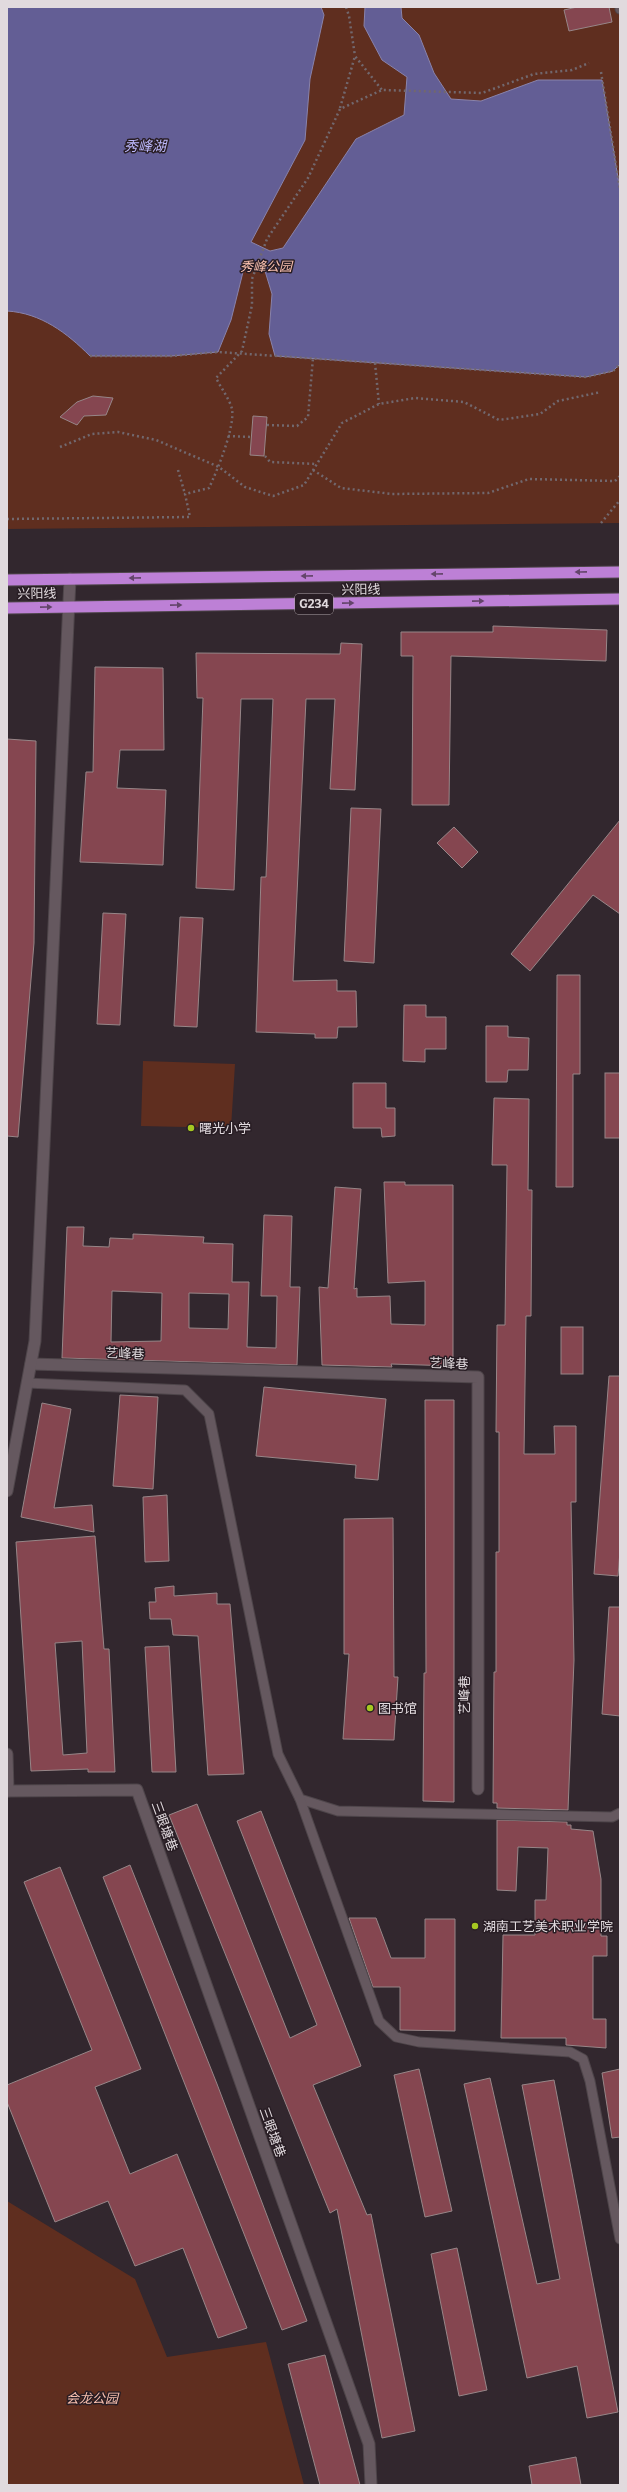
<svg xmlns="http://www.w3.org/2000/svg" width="627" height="2492" viewBox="0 0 627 2492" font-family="Bitter,'Noto Sans SC',serif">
  <rect width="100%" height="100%" fill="#32272e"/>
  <g fill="#5f2e1f">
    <polygon points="7,7 620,7 620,523 7,529"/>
    <polygon points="143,1061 235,1064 231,1128 141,1126"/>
    <polygon points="7,2201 135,2279 167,2357 266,2342 304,2485 7,2485"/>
  </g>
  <path fill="#635e95" stroke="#8983ab" d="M7 7H321L324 15 310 79 305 140 251 242 270 251 283 248 356 139 404 115 407 77 382 60 364 26 365 7H401L402 18 419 35 434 73 451 99 481 101 538 80H602L620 190V364L613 371 586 377 275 356 269 334 272 294 265 271 245 264 231 320 218 352 171 356H90C67 333 41 313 7 311Z"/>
  <g fill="#854650" stroke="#978688" fill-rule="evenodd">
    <polygon points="577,7 609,7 612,22 569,31 564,10"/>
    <polygon points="93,396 113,398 106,415 84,416 77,425 60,417 77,402"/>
    <polygon points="253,416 267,417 264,456 250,455"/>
    <polygon points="493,626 607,630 606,661 451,656 449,805 412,805 413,656 401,656 401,632 493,632"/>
    <polygon points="341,643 362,644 355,790 330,789 335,699 306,699 293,981 337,980 337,991 356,991 357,1027 338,1027 337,1038 315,1038 315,1034 256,1032 261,877 266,877 273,699 241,699 234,890 196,888 203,698 197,698 196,653 340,654"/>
    <polygon points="95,667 163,668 164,750 120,750 117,788 166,790 163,865 80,862 86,772 93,772"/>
    <polygon points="7,739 36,741 34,943 18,1137 7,1136"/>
    <polygon points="351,808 381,809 374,963 344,961"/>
    <polygon points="620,820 620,914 593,895 530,971 511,954"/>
    <polygon points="454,827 478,852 462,868 437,843"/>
    <polygon points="103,913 126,914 120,1025 97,1024"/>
    <polygon points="180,917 203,918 197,1027 174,1026"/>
    <polygon points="557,975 580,975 580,1074 573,1074 573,1187 556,1187"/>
    <polygon points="404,1005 426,1005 426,1017 446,1017 446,1049 425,1049 425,1062 403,1061"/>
    <polygon points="486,1026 508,1026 508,1037 529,1038 528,1070 508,1070 507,1082 486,1082"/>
    <rect x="605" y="1073" width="15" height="65"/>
    <polygon points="353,1083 386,1083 386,1108 395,1108 395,1136 382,1137 381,1128 353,1128"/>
    <polygon points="494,1098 529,1099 528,1190 532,1190 531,1316 526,1316 524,1454 555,1454 554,1426 576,1426 576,1502 571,1502 574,1660 568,1810 497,1808 497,1803 493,1803 494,1672 496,1672 496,1552 499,1552 499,1432 496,1432 497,1325 505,1325 507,1165 492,1165"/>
    <polygon points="384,1182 405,1182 405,1185 453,1185 453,1366 391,1364 392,1367 322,1365 319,1287 328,1288 335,1187 361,1189 354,1289 357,1288 357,1297 390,1296 391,1324 425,1325 425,1281 388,1283"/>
    <path d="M264 1215 292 1216 290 1287H300L297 1365 62 1358 67 1227H84L83 1246 109 1247 110 1238 133 1239V1234L204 1237 203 1243 233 1244 232 1282H249L247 1347 276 1348 277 1296H261ZM112 1291 162 1293 161 1341 111 1342ZM189 1293 229 1294 228 1329 189 1328Z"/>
    <rect x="561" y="1327" width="22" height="47"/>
    <polygon points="609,1376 620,1376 620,1551 618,1576 594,1574"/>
    <polygon points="264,1387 386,1399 378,1480 355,1478 356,1465 256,1456"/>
    <polygon points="120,1395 158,1397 153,1489 113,1486"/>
    <polygon points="425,1400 454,1400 454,1802 423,1801 424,1673 426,1673"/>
    <polygon points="42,1403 71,1409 54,1508 92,1505 94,1532 21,1517"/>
    <polygon points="167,1495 169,1561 145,1562 143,1497"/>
    <polygon points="393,1518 394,1677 398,1677 394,1740 343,1739 349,1654 344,1654 344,1519"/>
    <path d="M95 1536 104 1649H109L115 1772H88V1769L31 1771 16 1542ZM82 1641 87 1753 63 1755 55 1643Z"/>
    <polygon points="174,1586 174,1596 217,1593 217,1604 230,1604 244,1774 208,1775 198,1636 173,1635 171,1619 150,1619 149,1602 156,1602 155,1588"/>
    <polygon points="609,1607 620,1607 620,1716 602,1714"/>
    <polygon points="169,1646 176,1772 152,1772 145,1647"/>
    <polygon points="197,1804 290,2038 317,2025 237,1821 261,1811 361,2066 313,2085 367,2215 371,2214 415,2431 382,2438 337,2209 330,2213 169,1815"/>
    <polygon points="497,1820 567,1822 567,1825 571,1825 571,1829 593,1831 601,1879 601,1936 607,1936 607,1956 593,1956 593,2019 606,2019 606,2048 566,2045 566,2038 501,2038 503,1935 535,1935 535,1900 546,1900 548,1848 518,1847 516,1891 497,1890"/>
    <polygon points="130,1865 217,2084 307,2321 282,2330 103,1877"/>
    <polygon points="60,1867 141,2069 95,2087 130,2174 177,2154 247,2328 218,2338 183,2248 135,2266 108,2201 55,2222 7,2102 7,2085 92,2050 24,1882"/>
    <polygon points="349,1918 376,1918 391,1958 425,1958 425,1919 455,1919 455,2031 400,2030 400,1987 373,1987"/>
    <polygon points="419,2069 452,2211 425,2217 394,2075"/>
    <polygon points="620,2069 620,2137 612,2138 602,2073"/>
    <polygon points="490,2078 537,2284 560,2279 522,2085 554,2080 618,2412 587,2418 577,2366 527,2378 464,2084"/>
    <polygon points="457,2248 487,2390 459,2396 431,2254"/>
    <polygon points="325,2355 360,2485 320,2485 288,2364"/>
    <polygon points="576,2457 581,2485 532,2485 529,2466"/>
  </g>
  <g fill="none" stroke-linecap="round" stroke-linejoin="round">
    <defs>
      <g id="service">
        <polyline points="620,7 620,9"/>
        <polyline points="27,1383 185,1390 209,1414 278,1754 300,1799 338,1811 612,1817 620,1813"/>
        <polyline points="300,1799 379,2021 396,2037 419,2042 570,2052 583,2059 590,2081 620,2239"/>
      </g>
      <g id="minor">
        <polyline points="31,1364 478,1377 478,1789"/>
        <polyline points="7,1491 35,1341 70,579"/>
        <polyline points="7,1754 8,1791"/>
        <polyline points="7,1791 137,1790 369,2444 371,2485"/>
      </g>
      <g id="trunk">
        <polyline points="7,580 620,572"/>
        <polyline points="7,608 620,599"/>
      </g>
    </defs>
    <use href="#service" stroke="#4e454a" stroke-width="11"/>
    <use href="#minor" stroke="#4e454a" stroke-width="13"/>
    <use href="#trunk" stroke="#4e454a" stroke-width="13"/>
    <g stroke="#72686e" stroke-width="2.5" stroke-dasharray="2 3" stroke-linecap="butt">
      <polyline points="346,7 349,16 355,56"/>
      <polyline points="601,72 620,190"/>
      <polyline points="340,108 355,56 382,90"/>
      <polyline points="90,356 171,356 218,352 586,377 613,371 620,364"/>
      <polyline points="375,363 379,404"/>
      <polyline points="267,425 297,426 308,417 313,358"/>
      <polyline points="228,436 252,437"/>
      <polyline points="60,447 92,434 118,432 156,440 219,467 245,487 273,496 304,485 342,423 379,404 415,398 464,402 499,420 540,414 558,401 601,392"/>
      <polyline points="265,456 270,462 317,464"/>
      <polyline points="178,470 185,494"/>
      <polyline points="313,470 341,488 392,494 488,493 529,479 615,481 620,476"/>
      <path d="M7 519 190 517 185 494 209 488C217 471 235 428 232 409 230 400 221 388 216 378L242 351 252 305V279L267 239 308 178 340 109 382 90 482 93 534 74 572 70 589 63"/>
      <polyline points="601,523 620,500"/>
    </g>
    <use href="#service" stroke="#65585f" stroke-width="9"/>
    <use href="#minor" stroke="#65585f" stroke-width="11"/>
    <use href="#trunk" stroke="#bd80d6" stroke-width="11"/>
  </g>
  <defs><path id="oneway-solid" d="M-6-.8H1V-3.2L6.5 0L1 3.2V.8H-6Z"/></defs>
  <g fill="#64456b">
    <use href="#oneway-solid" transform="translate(581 572) rotate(179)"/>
    <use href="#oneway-solid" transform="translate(437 574) rotate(179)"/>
    <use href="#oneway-solid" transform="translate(307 576) rotate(179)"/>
    <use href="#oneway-solid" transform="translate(135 578) rotate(179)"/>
    <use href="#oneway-solid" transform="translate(478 601) rotate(-1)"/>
    <use href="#oneway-solid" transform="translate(348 603) rotate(-1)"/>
    <use href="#oneway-solid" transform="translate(176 605) rotate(-1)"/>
    <use href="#oneway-solid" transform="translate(46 607) rotate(-1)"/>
  </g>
  <g fill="#a6c821" stroke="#281d24" stroke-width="1.5">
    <circle cx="191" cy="1128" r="4"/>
    <circle cx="370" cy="1708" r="4"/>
    <circle cx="475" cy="1926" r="4"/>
  </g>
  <g text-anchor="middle" stroke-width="3" stroke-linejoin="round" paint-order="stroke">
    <rect fill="#281d24" stroke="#aaa1a6" stroke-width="1" x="295" y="594" width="38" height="20" rx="3"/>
    <g font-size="12" font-weight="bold" fill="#e1dade">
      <text x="314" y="608">G234</text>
    </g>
    <g font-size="13" font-style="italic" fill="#f8bfae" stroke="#281d24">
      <text x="266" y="271">秀峰公园</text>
      <text x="92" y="2403">会龙公园</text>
    </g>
    <g font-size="13" fill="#e1dade" stroke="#281d24">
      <text transform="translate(361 589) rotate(-1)" y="5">兴阳线</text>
      <text transform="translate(37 593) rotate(-1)" y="5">兴阳线</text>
      <text transform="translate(125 1353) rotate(2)" y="5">艺峰巷</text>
      <text transform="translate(449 1363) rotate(2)" y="5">艺峰巷</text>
      <text transform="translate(464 1695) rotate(-90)" y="5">艺峰巷</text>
      <text transform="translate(165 1826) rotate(70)" y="5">三眼塘巷</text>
      <text transform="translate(273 2132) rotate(70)" y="5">三眼塘巷</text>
    </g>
    <g font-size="13" fill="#e1dade" stroke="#281d24" text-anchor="start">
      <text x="199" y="1133">曙光小学</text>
      <text x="378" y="1713">图书馆</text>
      <text x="483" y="1931">湖南工艺美术职业学院</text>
    </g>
    <g font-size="14" font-style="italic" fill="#bdb9fc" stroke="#281d24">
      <text x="145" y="151">秀峰湖</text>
    </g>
  </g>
  <rect width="627" height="2492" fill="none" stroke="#e1dade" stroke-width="16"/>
</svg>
